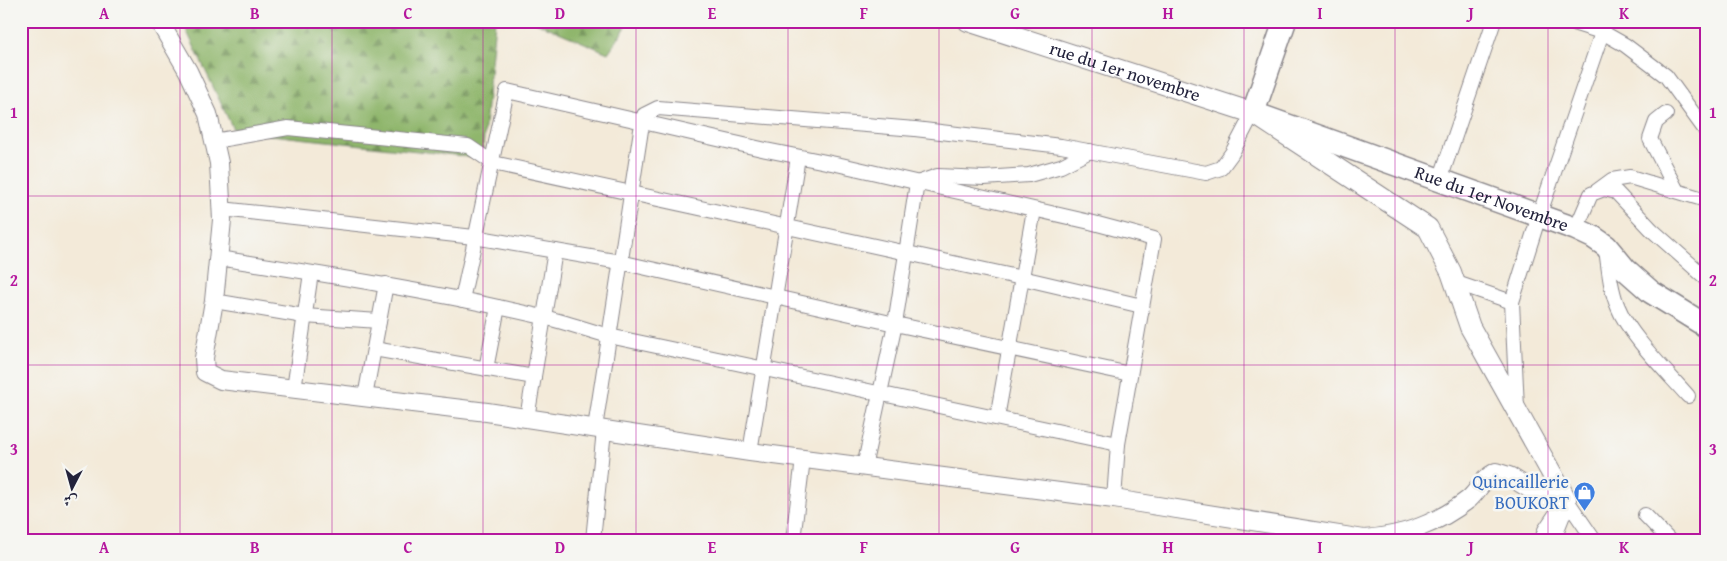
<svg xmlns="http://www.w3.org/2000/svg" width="1727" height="561" viewBox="0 0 1727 561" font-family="'Gentium Book Plus',Amiri,serif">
  <defs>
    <pattern id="forest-firs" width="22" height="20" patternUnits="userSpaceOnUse" patternTransform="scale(1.25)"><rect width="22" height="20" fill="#8fb66c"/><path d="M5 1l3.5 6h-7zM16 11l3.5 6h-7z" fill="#74945a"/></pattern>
  </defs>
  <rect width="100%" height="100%" fill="#f6f6f2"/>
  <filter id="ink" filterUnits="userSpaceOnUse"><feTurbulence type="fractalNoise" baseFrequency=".02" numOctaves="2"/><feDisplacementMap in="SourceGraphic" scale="10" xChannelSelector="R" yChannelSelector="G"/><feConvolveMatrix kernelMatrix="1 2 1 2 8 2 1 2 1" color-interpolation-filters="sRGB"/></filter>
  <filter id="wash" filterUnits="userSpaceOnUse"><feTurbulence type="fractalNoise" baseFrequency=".0096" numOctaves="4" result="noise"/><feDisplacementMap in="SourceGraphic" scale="20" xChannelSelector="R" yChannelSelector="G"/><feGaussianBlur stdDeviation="1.12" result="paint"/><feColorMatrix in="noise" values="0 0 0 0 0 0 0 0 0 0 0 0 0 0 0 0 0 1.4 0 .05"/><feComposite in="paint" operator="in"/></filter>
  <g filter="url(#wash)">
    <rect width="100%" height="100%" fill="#f3ead9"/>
    <g fill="url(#forest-firs)" stroke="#586c54">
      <polygon points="182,21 495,21 482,158 234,131"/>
      <polygon points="533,21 630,21 608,53"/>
    </g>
  </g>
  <g filter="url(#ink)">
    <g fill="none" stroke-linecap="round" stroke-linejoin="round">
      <defs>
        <g id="minor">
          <polyline points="1567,21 1602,32 1625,45 1666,76 1706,131"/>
          <polyline points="1666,114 1656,122 1650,139 1677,191"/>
          <polyline points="214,141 288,128 468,146 493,163 1022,278 1142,306"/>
          <polyline points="1440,180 1494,21"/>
          <polyline points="1597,191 1612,180 1630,177 1706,200"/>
          <polyline points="222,209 474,237 620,262 895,324 1130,374"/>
          <polyline points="1576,229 1591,194 1604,189 1616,192 1652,230 1706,278"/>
          <path d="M1606 250C1609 269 1610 289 1618 307 1629 335 1667 372 1688 396"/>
          <path d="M218 258C327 275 436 292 543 317 565 322 587 330 609 336L1118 444"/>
          <polyline points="1454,282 1512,302"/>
          <polyline points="462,300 507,91 766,150 841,165 1090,222 1154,239 1118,444 1114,499"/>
          <polyline points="214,301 304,316 379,321"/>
          <polyline points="374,349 534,377"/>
          <polyline points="486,369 498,307"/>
          <polyline points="294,389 311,273"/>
          <polyline points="365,397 386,284"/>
          <polyline points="1517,408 1512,302 1539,216 1606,21"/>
          <polyline points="527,418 555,251"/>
          <polyline points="997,418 1034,210"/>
          <polyline points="595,428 641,130 644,115 658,108 915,129 1061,146 1206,173 1221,168 1232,153 1253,113"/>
          <polyline points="750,452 798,157"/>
          <polyline points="864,467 895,324 917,183 937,176 984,178 1029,175 1061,166 1090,151"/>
          <polyline points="1645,515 1669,540"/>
          <polyline points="593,540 604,430"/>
          <polyline points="793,540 803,459"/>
          <polyline points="1542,540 1545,530 1566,499 1594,540"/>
        </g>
        <path id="tertiary" d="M159 21 188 71 208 114 219 163 222 220 214 301 204 358 205 372 221 380 487 412 750 452 1114 499 1364 539C1404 536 1437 524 1469 499 1480 489 1482 479 1496 472L1509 476 1541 496 1566 499"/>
        <g id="secondary">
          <path id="s1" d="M968 21 1253 113 1428 228 1451 272 1470 327 1566 499 1555 527 1553 540"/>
        </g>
        <g id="primary">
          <path id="s2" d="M1285 21 1253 113 1576 229 1593 237 1606 246 1625 269 1651 292 1706 326"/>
        </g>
      </defs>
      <use href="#minor" stroke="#8a868a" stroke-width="16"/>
      <use href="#tertiary" stroke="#8a868a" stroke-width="20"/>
      <use href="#secondary" stroke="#8a868a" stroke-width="22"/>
      <use href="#primary" stroke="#8a868a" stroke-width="25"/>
      <use href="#minor" stroke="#fff" stroke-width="14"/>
      <use href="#tertiary" stroke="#fff" stroke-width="18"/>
      <use href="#secondary" stroke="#fff" stroke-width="20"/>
      <use href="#primary" stroke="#fff" stroke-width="22"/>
    </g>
  </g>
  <path fill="none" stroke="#b5179e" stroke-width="1" stroke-opacity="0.55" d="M180 21V540M332 21V540M483 21V540M636 21V540M788 21V540M939 21V540M1092 21V540M1244 21V540M1395 21V540M1548 21V540M21 196H1706M21 365H1706"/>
  <defs>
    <symbol id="shop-pin" viewBox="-11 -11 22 30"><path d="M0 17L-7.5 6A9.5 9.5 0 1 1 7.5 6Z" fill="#3f7fe0" stroke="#f6f6f2"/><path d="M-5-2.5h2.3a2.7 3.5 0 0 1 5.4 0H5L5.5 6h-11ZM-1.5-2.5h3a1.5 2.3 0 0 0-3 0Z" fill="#fff"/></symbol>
  </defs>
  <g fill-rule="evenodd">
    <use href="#shop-pin" x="1572" y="480" width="25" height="34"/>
  </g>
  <g text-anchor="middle" stroke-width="5" stroke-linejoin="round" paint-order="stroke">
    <g font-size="18" fill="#22223b" stroke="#f6f6f2">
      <text dy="6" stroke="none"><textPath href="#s1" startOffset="165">rue du 1er novembre</textPath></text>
      <text dy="6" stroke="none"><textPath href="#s2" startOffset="351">Rue du 1er Novembre</textPath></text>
    </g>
    <g font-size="18" fill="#366cbe" stroke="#f6f6f2" text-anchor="end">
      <text x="1569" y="488">Quincaillerie<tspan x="1569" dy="21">BOUKORT</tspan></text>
    </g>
  </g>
  <rect width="1727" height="561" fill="none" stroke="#f6f6f2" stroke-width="55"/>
  <g transform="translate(72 488) rotate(186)" stroke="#f6f6f2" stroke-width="4" paint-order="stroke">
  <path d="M0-4L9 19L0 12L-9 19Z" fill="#22223b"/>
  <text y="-8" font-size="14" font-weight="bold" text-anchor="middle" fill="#22223b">ش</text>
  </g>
  <rect x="28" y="28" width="1672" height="506" fill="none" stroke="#b5179e" stroke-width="2"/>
  <g font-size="16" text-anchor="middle" font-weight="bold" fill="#b5179e">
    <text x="104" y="19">A</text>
    <text x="255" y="19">B</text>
    <text x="408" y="19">C</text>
    <text x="560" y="19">D</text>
    <text x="712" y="19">E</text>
    <text x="864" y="19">F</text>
    <text x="1015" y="19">G</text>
    <text x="1168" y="19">H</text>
    <text x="1320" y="19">I</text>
    <text x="1471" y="19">J</text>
    <text x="1624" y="19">K</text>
    <text x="14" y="118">1</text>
    <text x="1713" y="118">1</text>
    <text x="14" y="286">2</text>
    <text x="1713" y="286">2</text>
    <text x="14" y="455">3</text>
    <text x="1713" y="455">3</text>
    <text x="104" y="553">A</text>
    <text x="255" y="553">B</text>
    <text x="408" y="553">C</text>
    <text x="560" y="553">D</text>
    <text x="712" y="553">E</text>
    <text x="864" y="553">F</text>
    <text x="1015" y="553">G</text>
    <text x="1168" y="553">H</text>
    <text x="1320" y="553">I</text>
    <text x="1471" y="553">J</text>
    <text x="1624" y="553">K</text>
  </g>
</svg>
